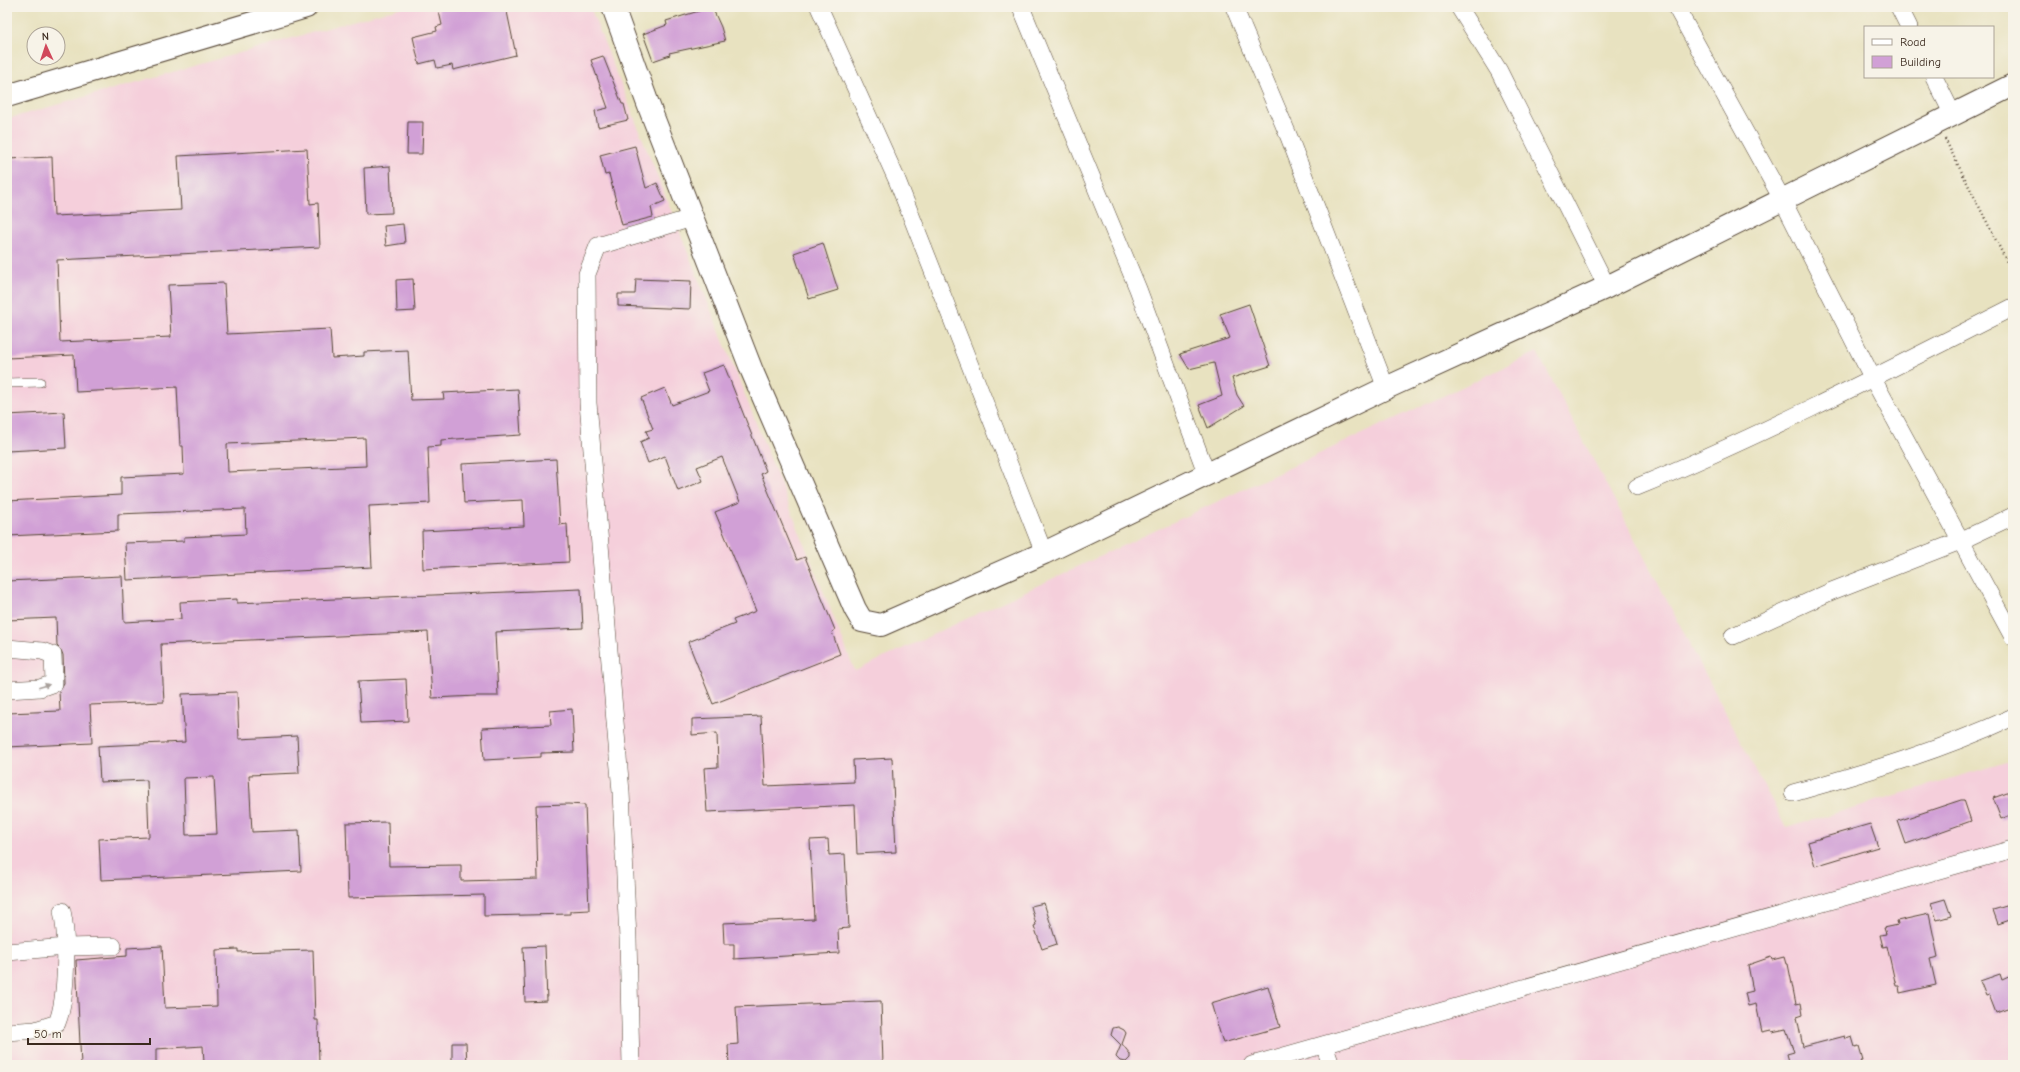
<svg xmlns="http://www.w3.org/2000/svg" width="2020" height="1072" viewBox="0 0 2020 1072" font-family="'Comic Neue',sans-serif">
  <rect width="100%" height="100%" fill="#f7f3e8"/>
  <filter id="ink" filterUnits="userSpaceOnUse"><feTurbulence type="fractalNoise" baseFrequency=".025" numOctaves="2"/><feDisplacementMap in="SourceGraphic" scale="8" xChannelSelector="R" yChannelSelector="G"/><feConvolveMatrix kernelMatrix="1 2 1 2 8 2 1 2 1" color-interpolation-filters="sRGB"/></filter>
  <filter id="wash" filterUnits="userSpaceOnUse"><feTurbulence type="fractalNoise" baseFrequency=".012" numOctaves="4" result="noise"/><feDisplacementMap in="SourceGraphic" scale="16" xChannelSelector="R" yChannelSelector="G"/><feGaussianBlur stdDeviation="0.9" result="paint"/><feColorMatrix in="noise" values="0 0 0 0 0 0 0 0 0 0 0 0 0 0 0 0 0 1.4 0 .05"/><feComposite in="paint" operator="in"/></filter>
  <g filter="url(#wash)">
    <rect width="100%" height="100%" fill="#e8e2c0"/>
    <polygon fill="#f5cfdb" points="402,7 590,7 855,671 1537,352 1786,828 2013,760 2013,1065 7,1065 7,119"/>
    <g id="blocks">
      <g fill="#d1a0d6" fill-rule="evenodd">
        <polygon points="438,7 506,7 516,55 453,70 452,65 437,68 435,60 419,64 413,37 437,31 436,27 442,25"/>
        <polygon points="712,7 721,27 725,41 669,53 670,55 653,61 643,34 667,25 666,21"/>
        <polygon points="603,56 622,104 624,104 628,120 598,127 595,111 608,108 591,60"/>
        <polygon points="408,122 423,122 422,154 407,154"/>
        <polygon points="635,146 646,188 657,183 665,201 651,207 653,217 622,225 609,174 605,175 600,155"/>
        <path d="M307 149 310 204 318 203 320 247 57 260 60 342 171 337 168 285 224 283 227 334 330 329 332 358 364 356V352L408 350 411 400 444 399 443 393 518 389 521 435 441 440V446L428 447 430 503 369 506 372 567 127 580 125 543 184 541V537L246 534 245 509 118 514V531L7 536V501L121 495V477L184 474 183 446H180L177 387 76 392 74 355 7 358V159L52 157 54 216 181 210 178 156ZM365 438 366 466 228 472 227 444Z"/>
        <polygon points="390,166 392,213 366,214 364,168"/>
        <polygon points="403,224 405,243 386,246 384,226"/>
        <polygon points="823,243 838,290 809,299 794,253"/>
        <polygon points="413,279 415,311 397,312 396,280"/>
        <polygon points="636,279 691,281 690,309 618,306 618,294 635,294"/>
        <polygon points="1249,304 1270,366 1232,378 1237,395 1244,406 1208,428 1199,405 1222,396 1214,363 1189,369 1180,354 1230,338 1220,314"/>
        <polygon points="724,365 766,471 761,474 797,560 805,557 835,630 832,632 840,654 713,704 688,642 735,624 733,620 756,611 715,512 740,502 722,457 697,467 703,481 678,491 665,456 648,463 640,442 649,438 646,431 653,429 641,398 665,388 672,405 709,391 702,373"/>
        <polygon points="64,412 66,448 7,451 7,415"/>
        <polygon points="556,459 560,525 567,524 569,562 423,569 422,531 524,526 523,500 464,503 462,464"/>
        <polygon points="122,576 124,622 181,619 180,602 237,599 237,603 581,589 583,628 495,632 498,696 477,696 432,698 428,632 161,644 164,702 90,705 92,743 7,747 7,713 60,711 59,691 64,683 63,655 61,650 57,646 56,618 7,620 7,581"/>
        <polygon points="406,679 408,721 361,723 358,681"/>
        <path d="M237 692 239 739 297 736 299 773 249 775 252 832 299 830 301 871 101 880 99 839 149 837 147 780 100 782 98 746 185 742 182 694ZM214 777 217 834 186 835 184 778Z"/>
        <polygon points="572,709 574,752 541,753 541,757 484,760 482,728 551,725 550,711"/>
        <polygon points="761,716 765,786 854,782 853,760 892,758 896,852 857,854 855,805 707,812 704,768 718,767 717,733 692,735 692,719"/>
        <polygon points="2013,791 2013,814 2001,819 1993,798"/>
        <polygon points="1961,800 1964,800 1971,821 1906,844 1898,821"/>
        <polygon points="568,804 585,805 589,910 570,911 570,914 484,916 484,895 348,898 346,823 388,822 389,866 461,865 461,881 538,879 536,805"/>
        <polygon points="1870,824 1878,847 1815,866 1808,842"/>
        <polygon points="828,839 829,855 845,854 849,928 838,929 839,953 734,959 734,944 724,944 723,923 814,919 810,840"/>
        <polygon points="1945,899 1951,916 1937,920 1931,903"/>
        <polygon points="1044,903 1057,944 1042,949 1034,926 1036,925 1031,906"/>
        <polygon points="2013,904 2013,919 1998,924 1993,910"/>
        <polygon points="1929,914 1938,957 1930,959 1936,985 1900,993 1899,986 1896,986 1887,946 1883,947 1880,935 1886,934 1884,928 1898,925 1897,921"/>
        <polygon points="162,946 165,1008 217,1006 216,950 238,949 238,952 313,950 315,1020 318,1020 319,1065 213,1065 213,1063 204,1063 203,1046 156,1049 156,1065 81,1065 76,960 127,956 127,948"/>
        <polygon points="545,946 547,1001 525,1002 523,947"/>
        <polygon points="1771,957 1772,960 1784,957 1786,964 1788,964 1796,1004 1801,1003 1803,1015 1797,1017 1803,1047 1845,1036 1846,1039 1852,1037 1855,1047 1859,1046 1863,1060 1861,1060 1862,1065 1790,1065 1787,1054 1794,1052 1786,1029 1772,1032 1771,1030 1762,1032 1756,1004 1748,1006 1745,993 1753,991 1748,965"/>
        <polygon points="2000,974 2002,980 2013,975 2013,1007 1996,1013 1989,995 1986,996 1980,981"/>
        <polygon points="1268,986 1280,1027 1223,1043 1211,1003"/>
        <polygon points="881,1001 883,1065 729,1065 728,1045 738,1044 736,1007"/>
        <polygon points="1118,1027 1124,1030 1126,1033 1122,1044 1130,1054 1130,1058 1126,1062 1120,1061 1116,1057 1121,1045 1111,1035 1113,1028"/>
        <polygon points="452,1043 466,1043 467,1065 452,1065"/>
      </g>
    </g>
  </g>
  <g filter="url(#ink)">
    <use href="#blocks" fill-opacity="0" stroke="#554636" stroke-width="1"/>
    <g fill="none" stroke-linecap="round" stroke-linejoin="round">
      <defs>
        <polyline id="lane" points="7,383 40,382"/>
        <g id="street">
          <polyline points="819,7 897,180 1044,553"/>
          <polyline points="1021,7 1138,289 1207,475"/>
          <polyline points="1234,7 1289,137 1386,388"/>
          <polyline points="1459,7 1499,71 1607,287"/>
          <polyline points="1676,7 1782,199 1873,379 2013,637"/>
          <polyline points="1899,7 1909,27"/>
          <polyline points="1934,77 1953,115"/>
          <path d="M1637 487C1765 434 1889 370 2013 307"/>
          <polyline points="1733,636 1832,591 1960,541 2013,516"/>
          <polyline points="7,648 42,651 53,655 54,683 40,688 7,690"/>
          <path d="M1793 793C1868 772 1942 750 2013 717"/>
          <polyline points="7,952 66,947 113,946"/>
          <path d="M7 1032 35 1030 57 1023C67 999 68 937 62 911"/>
          <polyline points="1324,1045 1331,1065"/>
          <polyline points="631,1065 628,939 621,792 588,403 587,274 598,246 692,218"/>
          <polyline points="1252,1065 2013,849"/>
        </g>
        <g id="secondary">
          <polyline points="613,7 648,104 752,371 855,609 862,621 881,625 1044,553 1386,388 1607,287 2013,85"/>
          <polyline points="7,96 306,7"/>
        </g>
      </defs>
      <use href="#lane" stroke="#554636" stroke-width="10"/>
      <use href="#street" stroke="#554636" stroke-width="18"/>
      <use href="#secondary" stroke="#554636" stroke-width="24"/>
      <polyline stroke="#554636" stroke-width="2.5" stroke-dasharray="1 3" stroke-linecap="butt" points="1945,139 2013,274"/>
      <use href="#lane" stroke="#fff" stroke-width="9"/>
      <use href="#street" stroke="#fff" stroke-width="17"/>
      <use href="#secondary" stroke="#fff" stroke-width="22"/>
    </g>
    <defs><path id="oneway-solid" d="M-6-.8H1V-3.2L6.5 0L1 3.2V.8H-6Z"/></defs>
    <use fill="#a79f9a" href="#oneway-solid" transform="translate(44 686) rotate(-16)"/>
  </g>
  <rect width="2020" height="1072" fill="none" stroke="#f7f3e8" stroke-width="24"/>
  <rect x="1864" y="26" width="130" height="52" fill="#f7f3e8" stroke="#aca397"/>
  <rect x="1872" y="39" width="20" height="6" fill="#ffffff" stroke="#aca397"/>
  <text x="1900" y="46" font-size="12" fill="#3b2a1e">Road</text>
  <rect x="1872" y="56" width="20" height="12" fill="#d1a0d6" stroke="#aca397"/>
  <text x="1900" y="66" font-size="12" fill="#3b2a1e">Building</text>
  <g transform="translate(46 46) rotate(357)"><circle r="19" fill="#f7f3e8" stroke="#aca397"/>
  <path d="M0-3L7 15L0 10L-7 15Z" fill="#d1495b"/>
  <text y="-6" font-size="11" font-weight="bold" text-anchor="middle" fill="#3b2a1e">N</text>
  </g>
  <path d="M28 1038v6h122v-6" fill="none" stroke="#3b2a1e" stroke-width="2"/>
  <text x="34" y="1038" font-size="12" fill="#3b2a1e" stroke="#f7f3e8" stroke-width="3" paint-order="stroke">50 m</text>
</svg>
